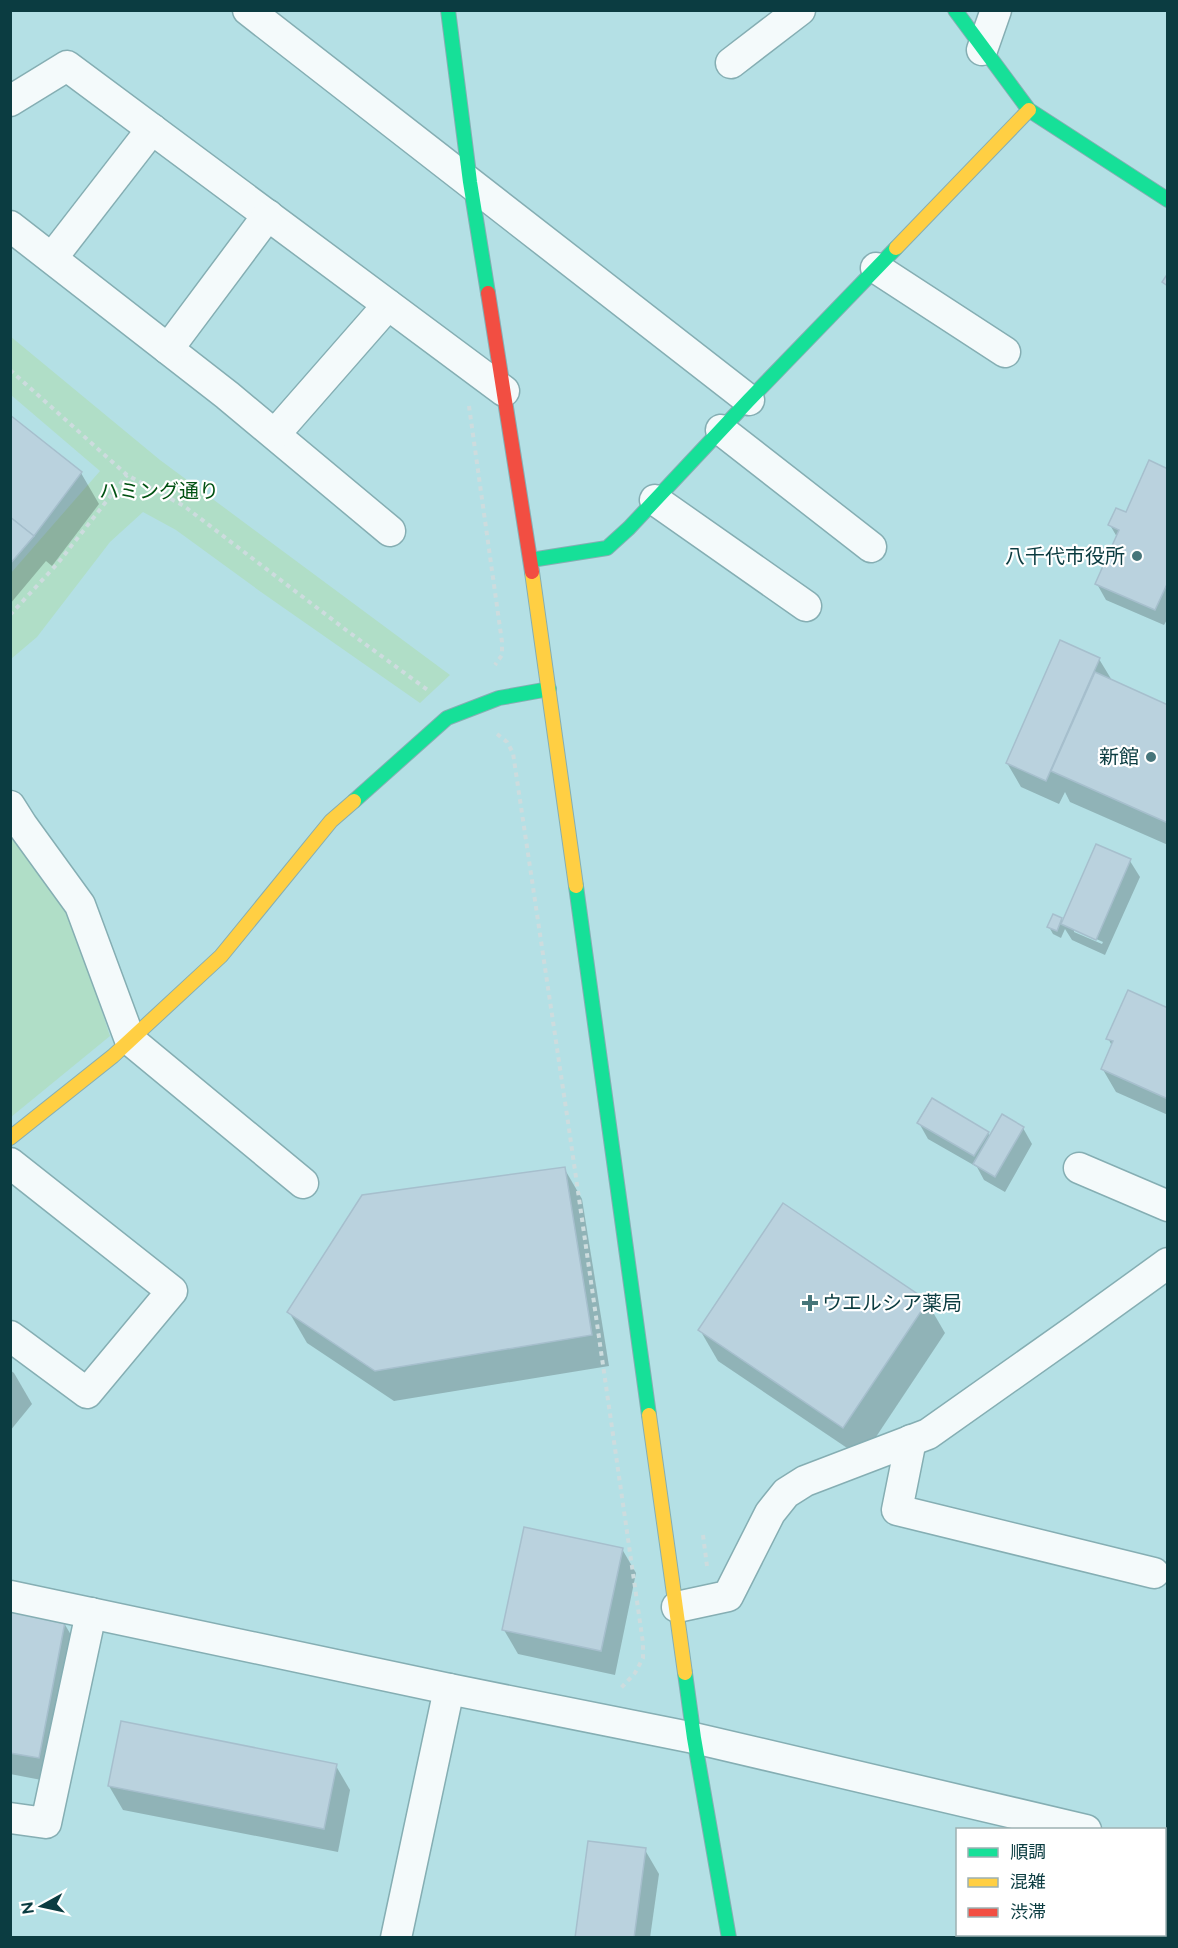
<svg xmlns="http://www.w3.org/2000/svg" width="1178" height="1948" viewBox="0 0 1178 1948" font-family="Raleway,'Noto Sans JP',sans-serif">
  <rect width="100%" height="100%" fill="#b4e0e5"/>
  <g fill="#b0dec7">
    <polygon points="10,336 160,460 450,675 420,703 261,592 176,530 143,512 110,542 37,637 11,659 11,573 100,471 11,395"/>
    <polygon points="10,822 71,917 110,1036 11,1117"/>
  </g>
  <g fill="#0003" fill-rule="evenodd">
    <polygon points="10,417 81,473 99,504 52,566 46,561 10,604"/>
    <polygon points="1168,470 1168,618 1164,625 1106,600 1097,584 1117,537 1110,525 1127,514"/>
    <polygon points="1099,659 1113,682 1168,707 1168,845 1070,802 1065,792 1059,804 1021,787 1007,763"/>
    <path d="M1097 846 1130 861 1140 877 1105 955 1072 940 1065 929 1061 938 1053 934 1049 927 1061 919 1063 923ZM1074 929 1103 942 1102 944 1074 932Z"/>
    <polygon points="1168,1010 1168,1115 1116,1092 1102,1068 1112,1046 1108,1038"/>
    <polygon points="919,1123 988,1133 990,1137 1023,1128 1032,1144 1005,1192 984,1180 977,1167 928,1139"/>
    <polygon points="564,1168 582,1199 609,1366 394,1401 307,1343 289,1312"/>
    <polygon points="927,1302 945,1333 862,1458 718,1361 700,1330"/>
    <polygon points="10,1370 14,1373 32,1404 10,1431"/>
    <polygon points="622,1549 636,1573 615,1675 518,1654 504,1630"/>
    <polygon points="10,1612 64,1623 78,1647 52,1782 10,1774"/>
    <polygon points="336,1766 350,1790 338,1852 123,1810 109,1786"/>
    <polygon points="645,1850 659,1874 650,1938 577,1938"/>
  </g>
  <g fill="#bad2de" stroke="#a6bfcd" stroke-width="1.5">
    <polygon points="1168,273 1168,286 1162,282"/>
    <polygon points="10,415 82,472 34,536 10,517"/>
    <polygon points="1149,460 1168,469 1168,582 1155,610 1095,584 1119,530 1108,525 1116,508 1126,512"/>
    <polygon points="10,517 34,536 10,564"/>
    <polygon points="1060,640 1100,658 1046,781 1006,763"/>
    <polygon points="1095,672 1168,705 1168,823 1051,771"/>
    <polygon points="1096,844 1131,859 1096,940 1061,924"/>
    <polygon points="1053,914 1062,918 1057,931 1047,927"/>
    <polygon points="1128,990 1168,1008 1168,1099 1101,1069 1113,1041 1106,1039"/>
    <polygon points="932,1098 989,1132 974,1156 917,1123"/>
    <polygon points="1002,1114 1024,1127 995,1177 973,1164"/>
    <polygon points="565,1167 592,1335 375,1371 287,1312 362,1195"/>
    <polygon points="783,1203 928,1301 843,1428 698,1330"/>
    <polygon points="524,1527 623,1548 601,1651 502,1630"/>
    <polygon points="10,1611 65,1622 39,1758 10,1753"/>
    <polygon points="121,1721 337,1764 324,1829 108,1786"/>
    <polygon points="588,1841 646,1848 634,1938 575,1938"/>
  </g>
  <g fill="none" stroke-linecap="round" stroke-linejoin="round">
    <defs>
      <g id="street">
        <polyline points="248,10 749,400"/>
        <polyline points="982,50 996,10"/>
        <polyline points="731,63 800,10"/>
        <polyline points="10,101 67,66 504,391"/>
        <polyline points="10,226 227,395 390,531"/>
        <polyline points="52,258 152,129"/>
        <polyline points="876,268 1005,352"/>
        <polyline points="168,349 268,215"/>
        <polyline points="721,430 871,547"/>
        <polyline points="275,434 388,305"/>
        <polyline points="655,500 806,606"/>
        <polyline points="10,806 22,825 80,905 130,1040 303,1183"/>
        <polyline points="10,1163 172,1291 87,1393 10,1336"/>
        <polyline points="1079,1168 1168,1206"/>
        <polyline points="911,1440 897,1510 1154,1573"/>
        <polyline points="10,1596 449,1689 694,1738 1086,1830"/>
        <polyline points="677,1607 728,1596 770,1513 786,1493 805,1481 928,1434 1078,1328 1168,1263"/>
        <polyline points="10,1818 46,1823 91,1613"/>
        <polyline points="1164,1848 1168,1848"/>
        <polyline points="396,1938 449,1689"/>
        <polyline points="1001,1938 1002,1934"/>
      </g>
      <g id="fast">
        <polyline points="448,10 470,182 488,293"/>
        <polyline points="955,10 1029,110 1168,200"/>
        <polyline points="531,560 607,548 629,528 749,400 896,248"/>
        <polyline points="354,801 447,718 499,698 549,689"/>
        <polyline points="576,886 649,1415"/>
        <polyline points="685,1673 694,1738 729,1938"/>
      </g>
      <g id="slow">
        <polyline points="896,248 1029,110"/>
        <polyline points="532,572 576,886"/>
        <polyline points="10,1138 113,1056 221,956 331,821 354,801"/>
        <polyline points="649,1415 685,1673"/>
      </g>
      <polyline id="jam" points="488,293 532,572"/>
    </defs>
    <use href="#street" stroke="#85aeb3" stroke-width="33"/>
    <use href="#fast" stroke="#85aeb3" stroke-width="16"/>
    <use href="#slow" stroke="#85aeb3" stroke-width="16"/>
    <use href="#jam" stroke="#85aeb3" stroke-width="16"/>
    <g stroke="#cddcde" stroke-width="4" stroke-dasharray="4.5 4.5" stroke-linecap="butt">
      <polyline points="10,370 127,475 184,506 346,630 429,691"/>
      <polyline points="469,406 502,642 502,655 495,665"/>
      <polyline points="10,615 58,563 127,475"/>
      <polyline points="497,734 507,742 513,753 568,1122 643,1643 643,1658 635,1673 620,1689"/>
      <polyline points="703,1535 707,1566"/>
    </g>
    <use href="#street" stroke="#f4fafb" stroke-width="30"/>
    <use href="#fast" stroke="#16e098" stroke-width="14"/>
    <use href="#slow" stroke="#ffcf43" stroke-width="14"/>
    <use href="#jam" stroke="#f24e42" stroke-width="14"/>
  </g>
  <g fill="#46757a" stroke="#fff" stroke-width="2">
    <circle cx="1137" cy="556" r="6"/>
    <circle cx="1151" cy="757" r="6"/>
    <path d="M807 1294h6v6h6v6h-6v6h-6v-6h-6v-6h6z"/>
  </g>
  <g text-anchor="middle" stroke-width="4.5" stroke-linejoin="round" paint-order="stroke">
    <g font-size="20" fill="#005112" stroke="#fff">
      <text x="159" y="498">ハミング通り</text>
    </g>
    <g font-size="20" fill="#0b3c41" stroke="#fff" text-anchor="end">
      <text x="1125" y="563">八千代市役所</text>
      <text x="1139" y="764">新館</text>
      <text x="822" y="1310" text-anchor="start">ウエルシア薬局</text>
    </g>
  </g>
  <rect width="1178" height="1948" fill="none" stroke="#0b3c41" stroke-width="24"/>
  <rect x="956" y="1828" width="210" height="108" fill="#ffffff" stroke="#9db1b3" stroke-width="1.5"/>
  <rect x="968" y="1848" width="30" height="9" fill="#16e098" stroke="#9db1b3" stroke-width="1.5"/>
  <text x="1010" y="1858" font-size="18" fill="#0b3c41">順調</text>
  <rect x="968" y="1878" width="30" height="9" fill="#ffcf43" stroke="#9db1b3" stroke-width="1.5"/>
  <text x="1010" y="1888" font-size="18" fill="#0b3c41">混雑</text>
  <rect x="968" y="1908" width="30" height="9" fill="#f24e42" stroke="#9db1b3" stroke-width="1.5"/>
  <text x="1010" y="1918" font-size="18" fill="#0b3c41">渋滞</text>
  <g transform="translate(42 1906) rotate(262)" stroke="#ffffff" stroke-width="4.5" paint-order="stroke">
  <path d="M0-4.5L10 22L0 15L-10 22Z" fill="#0b3c41"/>
  <text y="-9" font-size="16" font-weight="bold" text-anchor="middle" fill="#0b3c41">N</text>
  </g>
</svg>
